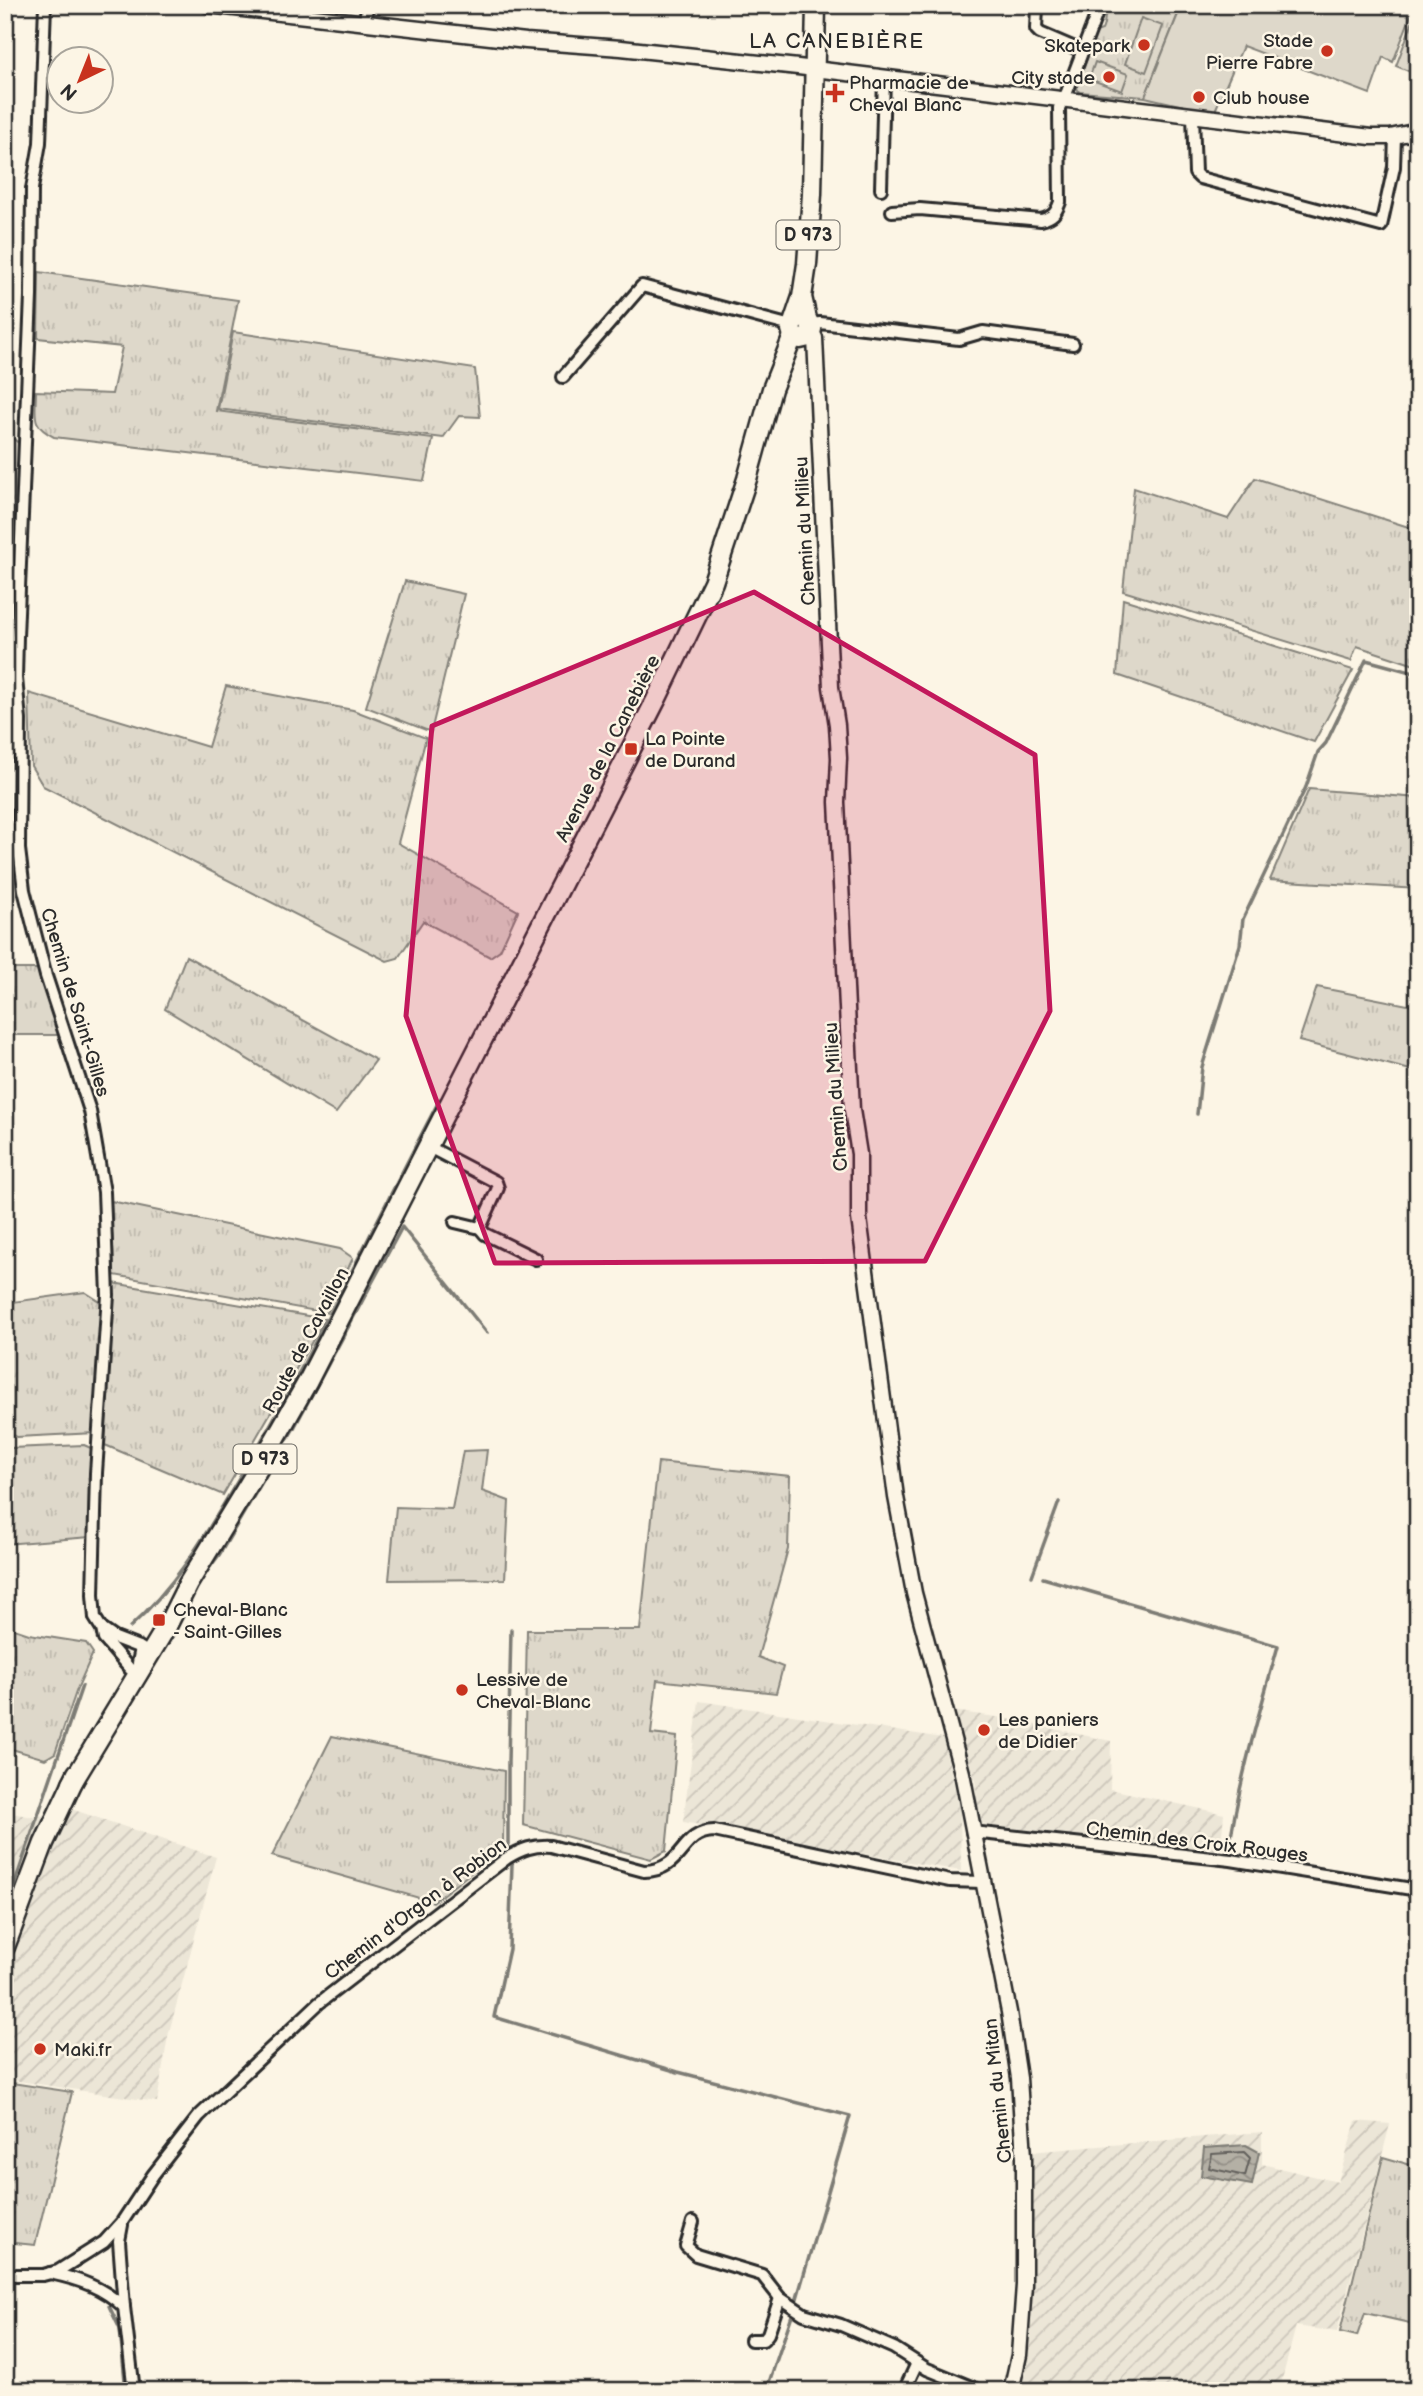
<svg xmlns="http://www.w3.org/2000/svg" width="1423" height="2396" viewBox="0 0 1423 2396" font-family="'Balsamiq Sans',sans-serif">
  <defs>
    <pattern id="industrial-furrows" width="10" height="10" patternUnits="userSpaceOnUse" patternTransform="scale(1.75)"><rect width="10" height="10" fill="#ece6d7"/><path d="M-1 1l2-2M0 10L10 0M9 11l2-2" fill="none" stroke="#cbc5b9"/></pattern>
    <pattern id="grass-tufts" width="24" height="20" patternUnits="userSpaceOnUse" patternTransform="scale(1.75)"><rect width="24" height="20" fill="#ded8ca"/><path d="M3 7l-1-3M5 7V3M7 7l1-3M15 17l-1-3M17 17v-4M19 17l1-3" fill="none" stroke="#bfbaae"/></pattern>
    <pattern id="water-waves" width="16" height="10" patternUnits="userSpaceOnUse" patternTransform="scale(1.75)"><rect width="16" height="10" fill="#b4b0a5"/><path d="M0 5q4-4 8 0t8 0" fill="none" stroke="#938f87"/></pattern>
  </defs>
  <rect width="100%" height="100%" fill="#fcf5e5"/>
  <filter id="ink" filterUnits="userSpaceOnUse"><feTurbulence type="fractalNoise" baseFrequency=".0143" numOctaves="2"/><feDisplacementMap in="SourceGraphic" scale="14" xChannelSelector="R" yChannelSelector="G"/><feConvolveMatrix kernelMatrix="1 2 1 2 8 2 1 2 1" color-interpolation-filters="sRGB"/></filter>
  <g filter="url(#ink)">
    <g fill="url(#industrial-furrows)">
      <polygon points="699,1701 943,1738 960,1810 961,1871 683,1822"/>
      <polygon points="953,1711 1003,1718 1111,1741 1110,1789 1224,1814 1220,1853 979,1824 975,1780"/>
      <polygon points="74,1810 216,1857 168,2036 157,2102 5,2079 5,1812 34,1817"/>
      <polygon points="1356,2121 1390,2124 1337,2332 1296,2326 1279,2391 1019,2391 1029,2308 1030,2152 1262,2132 1262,2164 1338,2182"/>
    </g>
    <g fill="url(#grass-tufts)" stroke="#84827a" stroke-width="2">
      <path d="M1107 5 1181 6 1145 97 1079 92 1077 88 1096 32 1102 30C1106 22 1104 14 1107 5Z"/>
      <polygon points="1418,7 1418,75 1396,66"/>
      <path d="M39 272 238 300 216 411 433 439 424 481 54 437C30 425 36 415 36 391L112 394 122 347 38 338Z"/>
      <polygon points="233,332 475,369 480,417 459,416 443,438 218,409"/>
      <polygon points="5,437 11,437 21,445 20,501 11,545 5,546"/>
      <polygon points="1255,478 1418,530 1418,666 1357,646 1351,661 1123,591 1134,488 1228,519"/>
      <polygon points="405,581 464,594 431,732 366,707"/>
      <polygon points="1123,599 1353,670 1314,742 1117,675"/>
      <polygon points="226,686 353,710 426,738 398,843 518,911 500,950 490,957 423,921 398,958 387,961 43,786 31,766 29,693 208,747"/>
      <polygon points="1309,789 1418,798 1418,889 1270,880"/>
      <polygon points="186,956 376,1060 336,1113 165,1009"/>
      <polygon points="5,969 37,969 61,1035 5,1035"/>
      <polygon points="1317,987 1418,1007 1418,1072 1299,1041"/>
      <polygon points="111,1201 340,1249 353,1258 327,1313 114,1275"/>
      <polygon points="113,1283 325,1319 223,1495 105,1445"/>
      <polygon points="85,1292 102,1303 95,1433 17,1437 12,1434 10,1421 5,1418 5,1303"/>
      <polygon points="84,1445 93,1449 90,1537 5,1544 5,1485 10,1484 11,1448"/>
      <polygon points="487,1450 482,1491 509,1501 505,1579 389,1580 396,1507 452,1509 463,1451"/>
      <polygon points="658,1462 790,1476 788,1549 758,1657 783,1667 776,1693 657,1680 651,1734 677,1737 666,1851 651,1859 523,1825 527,1630 640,1630"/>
      <polygon points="5,1626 29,1634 86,1643 93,1653 77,1689 55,1753 45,1759 5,1747"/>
      <polygon points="332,1736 504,1771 503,1848 433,1902 272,1856"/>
      <polygon points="5,2082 72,2092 35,2245 5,2242"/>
      <polygon points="1383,2157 1418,2167 1418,2308 1414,2324 1365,2313 1357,2336 1340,2332"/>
    </g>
    <g fill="#ded8ca" stroke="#84827a" stroke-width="2">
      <polygon points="1179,5 1415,5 1393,62 1383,57 1370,94 1243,46 1214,113 1145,97 1181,7"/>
      <polygon points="1141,18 1163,26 1146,72 1125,64"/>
      <polygon points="1095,62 1128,74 1122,91 1089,79"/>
    </g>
    <polygon fill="url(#water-waves)" stroke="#7d7b74" stroke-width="2" points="1246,2145 1259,2152 1252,2185 1201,2176 1204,2148"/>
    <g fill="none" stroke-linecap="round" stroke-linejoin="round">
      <polygon stroke="#62605c" stroke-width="2" points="1244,2152 1250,2158 1245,2176 1209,2168 1212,2154"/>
      <g stroke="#7d7b74" stroke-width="3.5">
        <polyline points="5,562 13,562"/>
        <polyline points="1197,1114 1202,1067 1240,945 1243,919 1306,787 1318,752 1326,743 1366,660 1418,674"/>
        <polyline points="207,1571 219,1555 295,1426 402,1227 487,1333"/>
        <polyline points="1032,1576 1059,1502"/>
        <path d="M1043 1578 1278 1646C1259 1714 1239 1780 1229 1850L1236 1857"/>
        <path d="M130 1627C182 1580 209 1528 245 1469 316 1349 375 1222 440 1099"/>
        <polyline points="511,1630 508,1762 508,1846 512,1864 509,1949 494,2017 678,2072 850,2116 793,2312 766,2391"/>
        <polyline points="1320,1879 1418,1896"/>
        <polyline points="5,1912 82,1686"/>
        <polyline points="109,2306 120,2329 126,2391"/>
      </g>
      <defs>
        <g id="minor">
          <polyline points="45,5 40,143 32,189 31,296 17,637 16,678 20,720 19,849 24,890 46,976 90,1111 104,1192 108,1295 96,1473 93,1595 95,1618 102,1629 104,1639 130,1669 134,1671 140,1666"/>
          <polyline points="1035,5 1037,7 1036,29 1040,33 1082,51"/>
          <polyline points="364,23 368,5"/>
          <polyline points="1193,115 1195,173 1200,178 1381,226 1394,167 1395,136"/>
          <polyline points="881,189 884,77"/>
          <path d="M892 211 920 209 1041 220C1053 217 1056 213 1060 202L1059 108 1067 92 1100 5"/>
          <polyline points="811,324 820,323 959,339 983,332 1073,344"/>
          <polyline points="563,377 642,286 791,326"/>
          <polyline points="427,1146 496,1182 498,1188 480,1228 485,1234 536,1259"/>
          <polyline points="455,1222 480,1228"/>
          <polyline points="102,1629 115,1638 141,1648 138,1663"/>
          <polyline points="972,1832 1231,1860 1418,1890"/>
          <polyline points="693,2222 686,2246 696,2255 762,2275 780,2298 804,2314 841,2325 894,2348 927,2369 981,2391"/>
          <polyline points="122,2225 119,2241 124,2307 134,2391"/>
          <path d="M50 2273C79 2279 102 2287 124 2307"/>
          <path d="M5 2275H43L58 2271 104 2242 122 2222 153 2175 199 2116 319 2003 507 1858C522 1849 533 1845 551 1846L644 1871C685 1870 679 1832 714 1831L950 1881 982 1882"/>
          <polyline points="751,2340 763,2340 768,2334 780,2298"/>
          <polyline points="904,2391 917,2363"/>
        </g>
        <g id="tertiary">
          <polyline points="208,5 526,41 621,48 798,67 1371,137 1390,137 1418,131"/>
          <polyline points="812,332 815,338 831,687 837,725 839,758 837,802 852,1110 859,1154 859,1218 896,1497 914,1593 962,1773 1009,2012 1019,2078 1024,2157 1024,2285 1019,2355 1011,2391"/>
        </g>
        <g id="primary">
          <polyline points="802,297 807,319 812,329 809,337 800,339 793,336 791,329 802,297 807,264 812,194 816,5"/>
          <polyline points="72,1783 167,1626 188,1584 258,1469 308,1381 656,700 713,582 747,479 772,389 793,336"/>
          <polyline points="5,1947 44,1843 77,1773"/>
        </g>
      </defs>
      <use href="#minor" stroke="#2b2b2b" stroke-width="16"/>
      <use href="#tertiary" stroke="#2b2b2b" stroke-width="19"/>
      <use href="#primary" stroke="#2b2b2b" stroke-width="23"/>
      <use href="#minor" stroke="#fcf5e5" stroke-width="10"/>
      <use href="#tertiary" stroke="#fcf5e5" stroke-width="14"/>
      <use href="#primary" stroke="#fcf5e5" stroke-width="18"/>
    </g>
  </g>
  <path fill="#c2185b" fill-opacity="0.2" stroke="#c2185b" stroke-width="5" stroke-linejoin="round" d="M754 592 1035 755 1050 1011 925 1261 495 1263 406 1016 432 726Z"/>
  <g fill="#c8321e" stroke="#fcf5e5" stroke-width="2.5">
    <circle cx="1144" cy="45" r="7"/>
    <circle cx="1327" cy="51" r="7"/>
    <circle cx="1109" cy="77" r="7"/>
    <path d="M831.5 82.5h7v7h7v7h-7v7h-7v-7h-7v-7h7z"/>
    <circle cx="1199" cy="97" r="7"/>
    <rect x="624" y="742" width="14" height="14" rx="3.5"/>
    <rect x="152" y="1613" width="14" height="14" rx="3.5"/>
    <circle cx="462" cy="1690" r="7"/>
    <circle cx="984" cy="1730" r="7"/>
    <circle cx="40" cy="2049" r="7"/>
  </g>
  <g text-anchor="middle" stroke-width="5" stroke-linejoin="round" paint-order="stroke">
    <g fill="#fcf5e5" stroke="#6a6863" stroke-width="2">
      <rect x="776.5" y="220.5" width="63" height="29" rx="5"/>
      <rect x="233.5" y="1444.5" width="63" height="29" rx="5"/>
    </g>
    <g font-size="18" font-weight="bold" fill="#2b2b2b">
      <text x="808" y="241">D 973</text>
      <text x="265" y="1465">D 973</text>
    </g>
    <g font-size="19" fill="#2b2b2b" stroke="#fcf5e5" text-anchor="start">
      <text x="1313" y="47" text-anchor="end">Stade<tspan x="1313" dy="22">Pierre Fabre</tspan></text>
      <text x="1130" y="52" text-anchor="end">Skatepark</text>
      <text x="1095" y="84" text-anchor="end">City stade</text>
      <text x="849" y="89">Pharmacie de<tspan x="849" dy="22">Cheval Blanc</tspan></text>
      <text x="1213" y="104">Club house</text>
      <text x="645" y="745">La Pointe<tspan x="645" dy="22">de Durand</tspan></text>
      <text x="173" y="1616">Cheval-Blanc<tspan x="173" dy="22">- Saint-Gilles</tspan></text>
      <text x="476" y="1686">Lessive de<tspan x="476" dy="22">Cheval-Blanc</tspan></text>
      <text x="998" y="1726">Les paniers<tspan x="998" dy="22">de Didier</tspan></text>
      <text x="54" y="2056">Maki.fr</text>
    </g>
    <g font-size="19" fill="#2b2b2b" stroke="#fcf5e5">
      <text transform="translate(804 531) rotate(-93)" y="7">Chemin du Milieu</text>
      <text transform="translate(607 748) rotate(-63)" y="7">Avenue de la Canebière</text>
      <text transform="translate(76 1002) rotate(73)" y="7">Chemin de Saint-Gilles</text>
      <text transform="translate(835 1097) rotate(-94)" y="7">Chemin du Milieu</text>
      <text transform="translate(305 1340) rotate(-62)" y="7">Route de Cavaillon</text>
      <text transform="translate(1197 1841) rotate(7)" y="7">Chemin des Croix Rouges</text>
      <text transform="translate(415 1908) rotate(-37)" y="7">Chemin d'Orgon à Robion</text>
      <text transform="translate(997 2091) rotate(-96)" y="7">Chemin du Mitan</text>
    </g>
    <g font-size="21" letter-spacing="2" fill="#2b2b2b" stroke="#fcf5e5">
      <text x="837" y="48">LA CANEBIÈRE</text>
    </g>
  </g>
  <rect width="1423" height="2396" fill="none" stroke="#fcf5e5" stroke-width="28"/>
  <rect x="14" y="14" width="1395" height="2368" fill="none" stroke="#2b2b2b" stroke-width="2.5" filter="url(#ink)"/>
  <g transform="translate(80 80) rotate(223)"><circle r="33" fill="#fcf5e5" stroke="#a8a49b" stroke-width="2"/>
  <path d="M0-5L12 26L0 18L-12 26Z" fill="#c8321e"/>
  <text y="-10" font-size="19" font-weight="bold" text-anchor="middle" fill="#2b2b2b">N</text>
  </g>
</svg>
